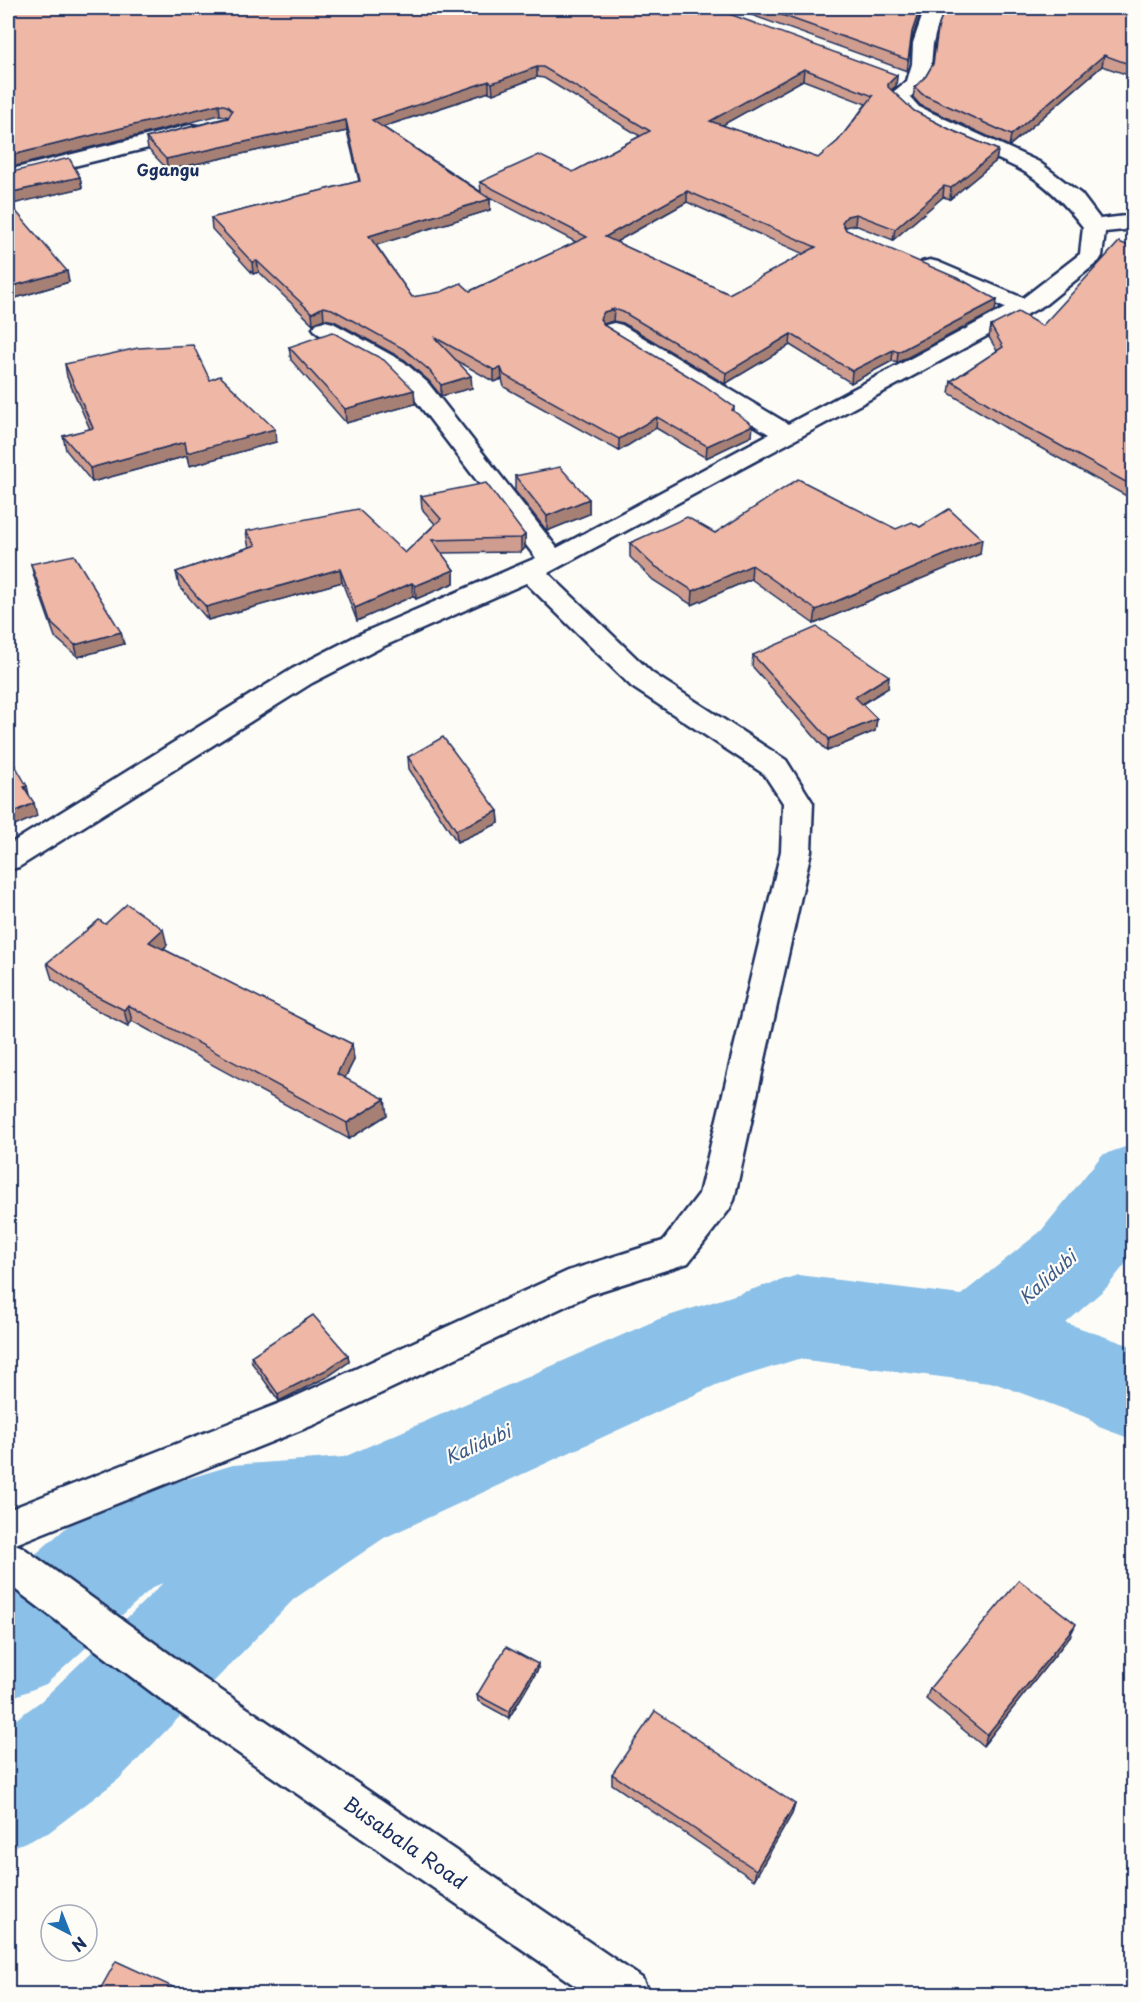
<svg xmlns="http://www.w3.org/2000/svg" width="1141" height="2002" viewBox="0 0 1141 2002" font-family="'Playpen Sans',sans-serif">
  <rect width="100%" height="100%" fill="#fdfcf7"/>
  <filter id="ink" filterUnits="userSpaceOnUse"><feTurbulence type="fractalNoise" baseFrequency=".0167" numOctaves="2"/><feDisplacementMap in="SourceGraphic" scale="12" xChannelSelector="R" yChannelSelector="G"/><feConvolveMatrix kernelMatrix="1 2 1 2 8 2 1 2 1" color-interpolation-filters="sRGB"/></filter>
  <g filter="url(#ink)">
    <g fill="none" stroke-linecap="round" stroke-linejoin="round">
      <polygon fill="#8bc0e8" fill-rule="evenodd" points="1134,1144 1134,1253 1107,1287 1066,1323 1134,1347 1134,1440 1099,1427 1088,1418 997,1384 798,1359 718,1384 384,1538 294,1599 119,1779 48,1833 8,1849 8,1725 41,1701 163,1583 153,1587 46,1684 8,1699 8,1578 83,1513 120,1499 233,1465 344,1457 659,1319 798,1275 961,1295 1041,1231 1102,1155"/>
      <defs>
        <g id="minor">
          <path d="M925 8H944C940 20 935 32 933 44 930 69 934 81 910 97L919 107 1039 162 1081 194 1100 219 1134 215V229L1105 232 1102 256 1099 261 1046 304 548 573 652 673 786 760 813 803 811 851 734 1200 729 1210 688 1263 591 1294 316 1424 8 1547V1510L288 1400 568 1271 663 1241 699 1194 781 851 783 803 764 774 632 687 526 583 382 647 312 683 19 867 8 870V845L292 669 362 633 536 558 410 393 386 372 317 333 313 328 317 323 325 321 333 323 404 362 428 383 557 548 769 434 606 335 602 330 606 325 614 323 622 325 788 424 1005 308 922 272 918 267 922 262 930 260 938 262 1023 298 1080 254 1083 227C1066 205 1047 185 1023 171 984 149 912 132 888 96L907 81 912 64 913 43Z"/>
          <polygon points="190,125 198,126 201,131 198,136 8,182 8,170"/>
        </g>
        <polygon id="tertiary" points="8,1541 22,1547 200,1676 642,1978 649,1994 587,1994 170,1706 8,1584"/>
      </defs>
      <use href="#minor" stroke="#1b2f5e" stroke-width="5"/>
      <use href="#tertiary" stroke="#1b2f5e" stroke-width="5"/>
      <use href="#minor" fill="#fdfcf7" fill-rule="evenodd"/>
      <use href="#tertiary" fill="#fdfcf7" fill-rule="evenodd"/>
    </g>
    <g fill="#ce9d8f" stroke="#1b2f5e" stroke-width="1.5" fill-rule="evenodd">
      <path d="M8 8 897 75 896 86 891 90 914 111 951 130 998 150 996 161 950 199 943 197 893 240 855 225 845 227 846 230 997 300 995 311 897 363 892 361 851 383 790 345 725 384 623 323 613 321 604 324 605 326 734 407V411L752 436 706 458 656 428 619 451 504 387 502 379 494 382 456 360 472 388 441 396 429 381 405 360 334 321 324 319 313 324 259 272 253 274 212 229 211 218 359 181 347 131 168 170 148 149 146 138 229 117 220 115ZM537 77 544 78 640 136 573 172 480 182 481 192 383 127 489 92 493 94ZM803 80 866 104 838 141 818 158 722 125ZM487 196 576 242 470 291 412 297 376 245 490 210V199ZM687 202 804 254 729 294 616 242Z"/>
      <polygon points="732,8 922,8 911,43 907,71"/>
      <polygon points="1134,8 1134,77 1102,66 1009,146 920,105 913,97 915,87 926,76 933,64"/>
      <polygon points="8,173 80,177 82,188 9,204 69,282 12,299 8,293"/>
      <polygon points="1134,248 1134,494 1128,497 1014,433 949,393 951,381 997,351 989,337 991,326 1042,326"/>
      <polygon points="289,347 414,390 415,404 346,423 291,360"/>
      <polygon points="65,364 210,380 276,442 189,466 187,456 92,482 66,450 63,436 90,429 67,377"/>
      <polygon points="515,476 589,499 589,514 547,531 515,491"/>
      <polygon points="421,496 525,535 525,548 521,552 441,553 454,570 454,583 416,599 413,596 357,621 342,582 208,620 179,586 176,572 250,547 248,544 246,531 405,553 435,524 422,509"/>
      <polygon points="920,527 980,554 814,624 751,579 692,605 653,580 630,557 630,543 715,533 896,529"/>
      <polygon points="31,564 124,644 78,657 55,637 34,577"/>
      <polygon points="753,655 888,688 862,704 877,719 875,731 827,751 752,666"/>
      <polygon points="408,757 498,811 499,823 457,842 409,769"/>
      <polygon points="105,924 167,945 163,949 352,1044 354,1060 345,1078 387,1115 349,1139 132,1021 128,1026 91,1007 52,979 47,963"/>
      <polygon points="348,1355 349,1362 327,1377 279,1401 252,1363 251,1356"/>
      <polygon points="1070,1636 983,1746 926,1699 930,1688"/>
      <polygon points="538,1669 509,1718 478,1701 477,1695"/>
      <polygon points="612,1774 795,1804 792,1814 754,1880 612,1784"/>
    </g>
    <g fill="#a78074" stroke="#1b2f5e" stroke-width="1.5">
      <polygon points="920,8 922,8 911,43 912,32"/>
      <polygon points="1104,55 1102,66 1009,146 1011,135"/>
      <polygon points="537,67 537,77 493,94 492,83"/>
      <polygon points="804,69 803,80 710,132 710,121"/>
      <polygon points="897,75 896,86 886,94 888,84"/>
      <polygon points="489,81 489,92 373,130 372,120"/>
      <polygon points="219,104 220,115 8,168 8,156"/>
      <polygon points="346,120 347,131 168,170 166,159"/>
      <polygon points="998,150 996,161 950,199 951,188"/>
      <polygon points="80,177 82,188 8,205 8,193"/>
      <polygon points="944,186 943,197 893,240 895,229"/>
      <polygon points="687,191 687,202 605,248 605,237"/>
      <polygon points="490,199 490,210 370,247 369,236"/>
      <polygon points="856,214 855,225 845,227 841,233 842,222 847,216"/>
      <polygon points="257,261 259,272 253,274 252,262"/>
      <polygon points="67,271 69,282 12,299 9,287"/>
      <polygon points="997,300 995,311 897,363 898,352"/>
      <polygon points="323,307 324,319 313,324 312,313"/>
      <polygon points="614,309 613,321 604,324 600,330 600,319 604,312"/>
      <polygon points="791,334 790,345 725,384 726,373"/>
      <polygon points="893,350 892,361 851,383 852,371"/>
      <polygon points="501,368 502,379 494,382 494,370"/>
      <polygon points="471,376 472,388 441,396 441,385"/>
      <polygon points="414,390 415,404 346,423 345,409"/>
      <polygon points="657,417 656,428 619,451 619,439"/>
      <polygon points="753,425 752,436 706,458 707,446"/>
      <polygon points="275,429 276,442 189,466 187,456 92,482 90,468 185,442"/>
      <polygon points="1134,484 1134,494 1128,497 1131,485"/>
      <polygon points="589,499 589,514 547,531 547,516"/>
      <polygon points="525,535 525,548 521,552 521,538"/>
      <polygon points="982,539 980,554 814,624 816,610"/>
      <polygon points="752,565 751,579 692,605 693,591"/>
      <polygon points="340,569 342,582 208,620 206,607"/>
      <polygon points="454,570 454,583 416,599 415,586"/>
      <polygon points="412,583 413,596 357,621 355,608"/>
      <polygon points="121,632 124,644 78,657 75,645"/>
      <polygon points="889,676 888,688 854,709 855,697"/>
      <polygon points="877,719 875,731 827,751 829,739"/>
      <polygon points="27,786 30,799 24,787"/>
      <polygon points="34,803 37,816 8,829 8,815"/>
      <polygon points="498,811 499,823 457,842 456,830"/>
      <polygon points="163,929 167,945 153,958 149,942"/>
      <polygon points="128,1005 132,1021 128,1026 124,1010"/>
      <polygon points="352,1044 354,1060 339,1089 337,1074"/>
      <polygon points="385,1099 387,1115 349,1139 347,1123"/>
      <polygon points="348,1355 349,1362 327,1377 279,1401 278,1394"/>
      <polygon points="1076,1624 1070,1636 983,1746 987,1735"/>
      <polygon points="538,1664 538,1669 509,1718 509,1712"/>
      <polygon points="795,1804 792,1814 754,1880 756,1870"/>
    </g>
    <g fill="#efb7a6" stroke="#1b2f5e" stroke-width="1.5" fill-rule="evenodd">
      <path d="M8 8H218L228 9 231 8H713L897 75 888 84V87L914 111 951 130 998 150 951 188 944 186 895 229 856 214 847 216 842 222 846 230 964 281 997 300 898 352 893 350 852 371 791 334 726 373 623 312 614 309 604 312 600 319 605 326 705 386 734 407 732 410 753 425 707 446 657 417 619 439 504 375 501 368 494 370 434 337 471 376 441 385 429 370 404 349 332 309 323 307 312 313 257 261 252 262 211 218 360 181 346 120 166 159 146 138 228 118 232 111 227 106 219 104 8 156ZM537 67H543L650 131 573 172 539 155 480 182 587 237 470 291 461 283 441 292 412 297 369 236 490 199 372 120 489 81 492 83ZM804 69 873 96 838 141 818 158 710 121ZM687 191 816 247 729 294 605 237Z"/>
      <polygon points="762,8 920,8 912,32 908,60"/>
      <polygon points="944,8 1134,8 1134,66 1104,55 1011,135 922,94 915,87 926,76 933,64 938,29"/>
      <polygon points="69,158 80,177 8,193 8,173"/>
      <polygon points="8,202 67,271 9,287 8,285"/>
      <polygon points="1119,242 1134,248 1134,484 1131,485 1016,421 951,381 1003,347 991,326 1018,312 1042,326"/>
      <polygon points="332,332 384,360 414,390 345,409 289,347"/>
      <polygon points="193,345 210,380 220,376 275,429 187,453 185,442 90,468 63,436 93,428 65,364 138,348"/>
      <polygon points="560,467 589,499 547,516 515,476"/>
      <polygon points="798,479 896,529 912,522 920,527 949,509 982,539 816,610 752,565 693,591 653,565 630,543 687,517 715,533"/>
      <polygon points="486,483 525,535 521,538 432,540 454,570 415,586 412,583 355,608 340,569 206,607 176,572 256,545 246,531 358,509 405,553 441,519 421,496"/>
      <polygon points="74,555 121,632 75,645 52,624 31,564"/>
      <polygon points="817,627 889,676 855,697 877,719 829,739 753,655"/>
      <polygon points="443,737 498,811 456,830 408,757"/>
      <polygon points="8,753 27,786 24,787 34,803 8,815"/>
      <polygon points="127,904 163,929 149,942 352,1044 337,1074 385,1099 347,1123 128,1005 124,1010 87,991 47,963 99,920 105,924"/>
      <polygon points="313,1315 348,1355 326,1370 278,1394 251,1356"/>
      <polygon points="1019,1580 1076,1624 987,1735 930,1688"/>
      <polygon points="506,1647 538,1664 509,1712 477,1695"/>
      <polygon points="655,1711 795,1804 756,1870 612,1774"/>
      <polygon points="116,1961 173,1987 180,1995 97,1995"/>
    </g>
  </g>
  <g text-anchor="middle" stroke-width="4.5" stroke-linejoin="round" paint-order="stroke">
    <g font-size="16" font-weight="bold" fill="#1b2f5e" stroke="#fdfcf7">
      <text x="168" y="176">Ggangu</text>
    </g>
    <g font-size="18" font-style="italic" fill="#3d5a87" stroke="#fdfcf7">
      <text transform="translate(1048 1278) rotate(-42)" y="6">Kalidubi</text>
      <text transform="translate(478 1445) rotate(-24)" y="6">Kalidubi</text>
    </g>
    <g font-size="20" fill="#1b2f5e" stroke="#fdfcf7">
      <text transform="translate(405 1843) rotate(35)" y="7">Busabala Road</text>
    </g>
  </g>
  <rect width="1141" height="2002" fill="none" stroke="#fdfcf7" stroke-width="30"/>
  <rect x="15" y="15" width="1111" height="1972" fill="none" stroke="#1b2f5e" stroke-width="2" filter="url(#ink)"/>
  <g transform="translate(69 1933) rotate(138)"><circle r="28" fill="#fdfcf7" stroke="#a3aaba" stroke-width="1.5"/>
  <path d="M0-4.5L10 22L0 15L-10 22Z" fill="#1f6fb2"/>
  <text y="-9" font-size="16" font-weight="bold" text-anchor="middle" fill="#1b2f5e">N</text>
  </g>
</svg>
